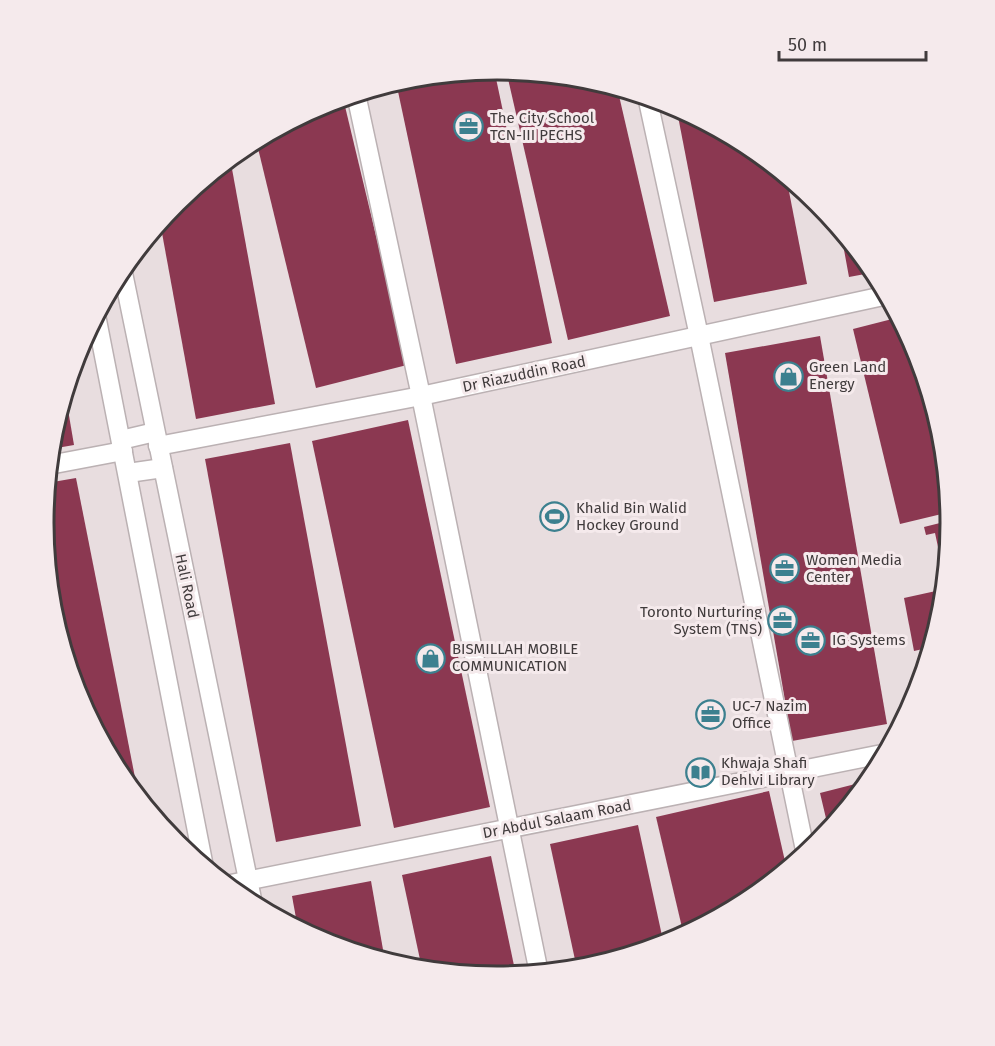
<svg xmlns="http://www.w3.org/2000/svg" width="995" height="1046" viewBox="0 0 995 1046" font-family="'Fira Sans',sans-serif">
  <rect width="100%" height="100%" fill="#e8dddf"/>
  <g fill="#8b3851">
    <polygon points="494,69 552,343 456,364 396,82 409,78"/>
    <polygon points="506,70 586,78 617,87 670,316 568,340"/>
    <polygon points="343,98 407,365 316,388 256,140 324,103"/>
    <polygon points="676,106 750,146 786,176 807,284 714,302"/>
    <polygon points="230,158 275,404 196,419 160,222 177,202"/>
    <polygon points="840,228 875,271 876,272 849,277"/>
    <polygon points="900,317 917,350 943,435 950,512 900,524 853,329"/>
    <polygon points="820,336 887,724 792,741 725,353"/>
    <polygon points="65,392 74,445 51,449 52,434"/>
    <polygon points="408,420 490,807 394,828 312,441"/>
    <polygon points="290,443 361,826 276,842 205,459"/>
    <polygon points="76,478 116,680 139,798 120,775 78,696 52,611 44,523 47,483"/>
    <polygon points="951,518 948,559 944,560 942,546 938,547 935,533 926,535 924,527 948,521 948,519"/>
    <polygon points="945,589 943,612 932,647 914,651 904,598"/>
    <polygon points="928,660 926,667 923,677 919,662"/>
    <polygon points="871,780 863,789 829,831 820,793"/>
    <polygon points="769,791 787,870 749,901 684,936 656,817"/>
    <polygon points="638,825 664,945 586,968 577,969 550,844"/>
    <polygon points="491,856 516,975 497,977 422,969 402,875"/>
    <polygon points="371,881 385,961 323,942 298,929 292,896"/>
  </g>
  <g fill="none" stroke-linecap="round" stroke-linejoin="round">
    <defs>
      <g id="street">
        <polyline points="356,94 421,396 539,973"/>
        <polyline points="647,96 699,336 806,855"/>
        <polyline points="122,268 253,904"/>
        <polyline points="96,315 204,867"/>
        <polyline points="121,440 155,432"/>
        <polyline points="158,446 421,396 888,295"/>
        <polyline points="49,465 123,451"/>
        <polyline points="128,473 163,468"/>
        <polyline points="226,885 887,753"/>
      </g>
    </defs>
    <use href="#street" stroke="#bbb1b3" stroke-width="21"/>
    <use href="#street" stroke="#fff" stroke-width="18"/>
  </g>
  <defs>
    <symbol id="office-ring" viewBox="-11 -11 22 22"><circle r="9.5" fill="#f5eaec" stroke="#3c808f" stroke-width="1.5"/><path d="M-6-3h4V-5.5h4V-3h4V5H-6ZM-1-4.5V-3h2v-1.5ZM-6 0V1H6V0Z" fill="#3c808f"/></symbol>
    <symbol id="shop-ring" viewBox="-11 -11 22 22"><circle r="9.5" fill="#f5eaec" stroke="#3c808f" stroke-width="1.5"/><path d="M-5-2.5h2.3a2.7 3.5 0 0 1 5.4 0H5L5.5 6h-11ZM-1.5-2.5h3a1.5 2.3 0 0 0-3 0Z" fill="#3c808f"/></symbol>
    <symbol id="stadium-ring" viewBox="-11 -11 22 22"><circle r="9.5" fill="#f5eaec" stroke="#3c808f" stroke-width="1.5"/><path d="M0-5a6.5 5 0 1 0 0 10a6.5 5 0 1 0 0-10ZM-3.5-1.8h7v3.6h-7Z" fill="#3c808f"/></symbol>
    <symbol id="library-ring" viewBox="-11 -11 22 22"><circle r="9.5" fill="#f5eaec" stroke="#3c808f" stroke-width="1.5"/><path d="M-6-4Q-3-5.5-.7-3.5V5Q-3 3-6 4ZM6-4Q3-5.5 .7-3.5V5Q3 3 6 4Z" fill="#3c808f"/></symbol>
  </defs>
  <g fill-rule="evenodd">
    <use href="#office-ring" x="452" y="110" width="33" height="33"/>
    <use href="#shop-ring" x="772" y="360" width="33" height="33"/>
    <use href="#stadium-ring" x="538" y="500" width="33" height="33"/>
    <use href="#office-ring" x="768" y="552" width="33" height="33"/>
    <use href="#office-ring" x="766" y="604" width="33" height="33"/>
    <use href="#office-ring" x="794" y="624" width="33" height="33"/>
    <use href="#shop-ring" x="414" y="642" width="33" height="33"/>
    <use href="#office-ring" x="694" y="698" width="33" height="33"/>
    <use href="#library-ring" x="684" y="756" width="33" height="33"/>
  </g>
  <g text-anchor="middle" stroke-width="6" stroke-linejoin="round" paint-order="stroke">
    <g font-size="15" fill="#403b3c" stroke="#f5eaec" text-anchor="start">
      <text x="490" y="123">The City School<tspan x="490" dy="17">TCN-III PECHS</tspan></text>
      <text x="809" y="372">Green Land<tspan x="809" dy="17">Energy</tspan></text>
      <text x="576" y="513">Khalid Bin Walid<tspan x="576" dy="17">Hockey Ground</tspan></text>
      <text x="806" y="565">Women Media<tspan x="806" dy="17">Center</tspan></text>
      <text x="762" y="617" text-anchor="end">Toronto Nurturing<tspan x="762" dy="17">System (TNS)</tspan></text>
      <text x="832" y="645">IG Systems</text>
      <text x="452" y="654">BISMILLAH MOBILE<tspan x="452" dy="17">COMMUNICATION</tspan></text>
      <text x="732" y="711">UC-7 Nazim<tspan x="732" dy="17">Office</tspan></text>
      <text x="721" y="768">Khwaja Shafi<tspan x="721" dy="17">Dehlvi Library</tspan></text>
    </g>
    <g font-size="15" fill="#403b3c" stroke="#f5eaec">
      <text transform="translate(524 374) rotate(-12)" y="5">Dr Riazuddin Road</text>
      <text transform="translate(187 586) rotate(78)" y="5">Hali Road</text>
      <text transform="translate(557 819) rotate(-11)" y="5">Dr Abdul Salaam Road</text>
    </g>
  </g>
  <path d="M0 0H995V1046H0ZM54 523a443 443 0 1 1 886 0a443 443 0 1 1-886 0Z" fill="#f5eaec" fill-rule="evenodd"/>
  <path fill="none" stroke="#403b3c" stroke-width="3" d="M54 523a443 443 0 1 1 886 0a443 443 0 1 1-886 0Z"/>
  <path d="M779 51v9h147v-9" fill="none" stroke="#403b3c" stroke-width="3"/>
  <text x="788" y="51" font-size="18" fill="#403b3c" stroke="#f5eaec" stroke-width="4.5" paint-order="stroke">50 m</text>
</svg>
